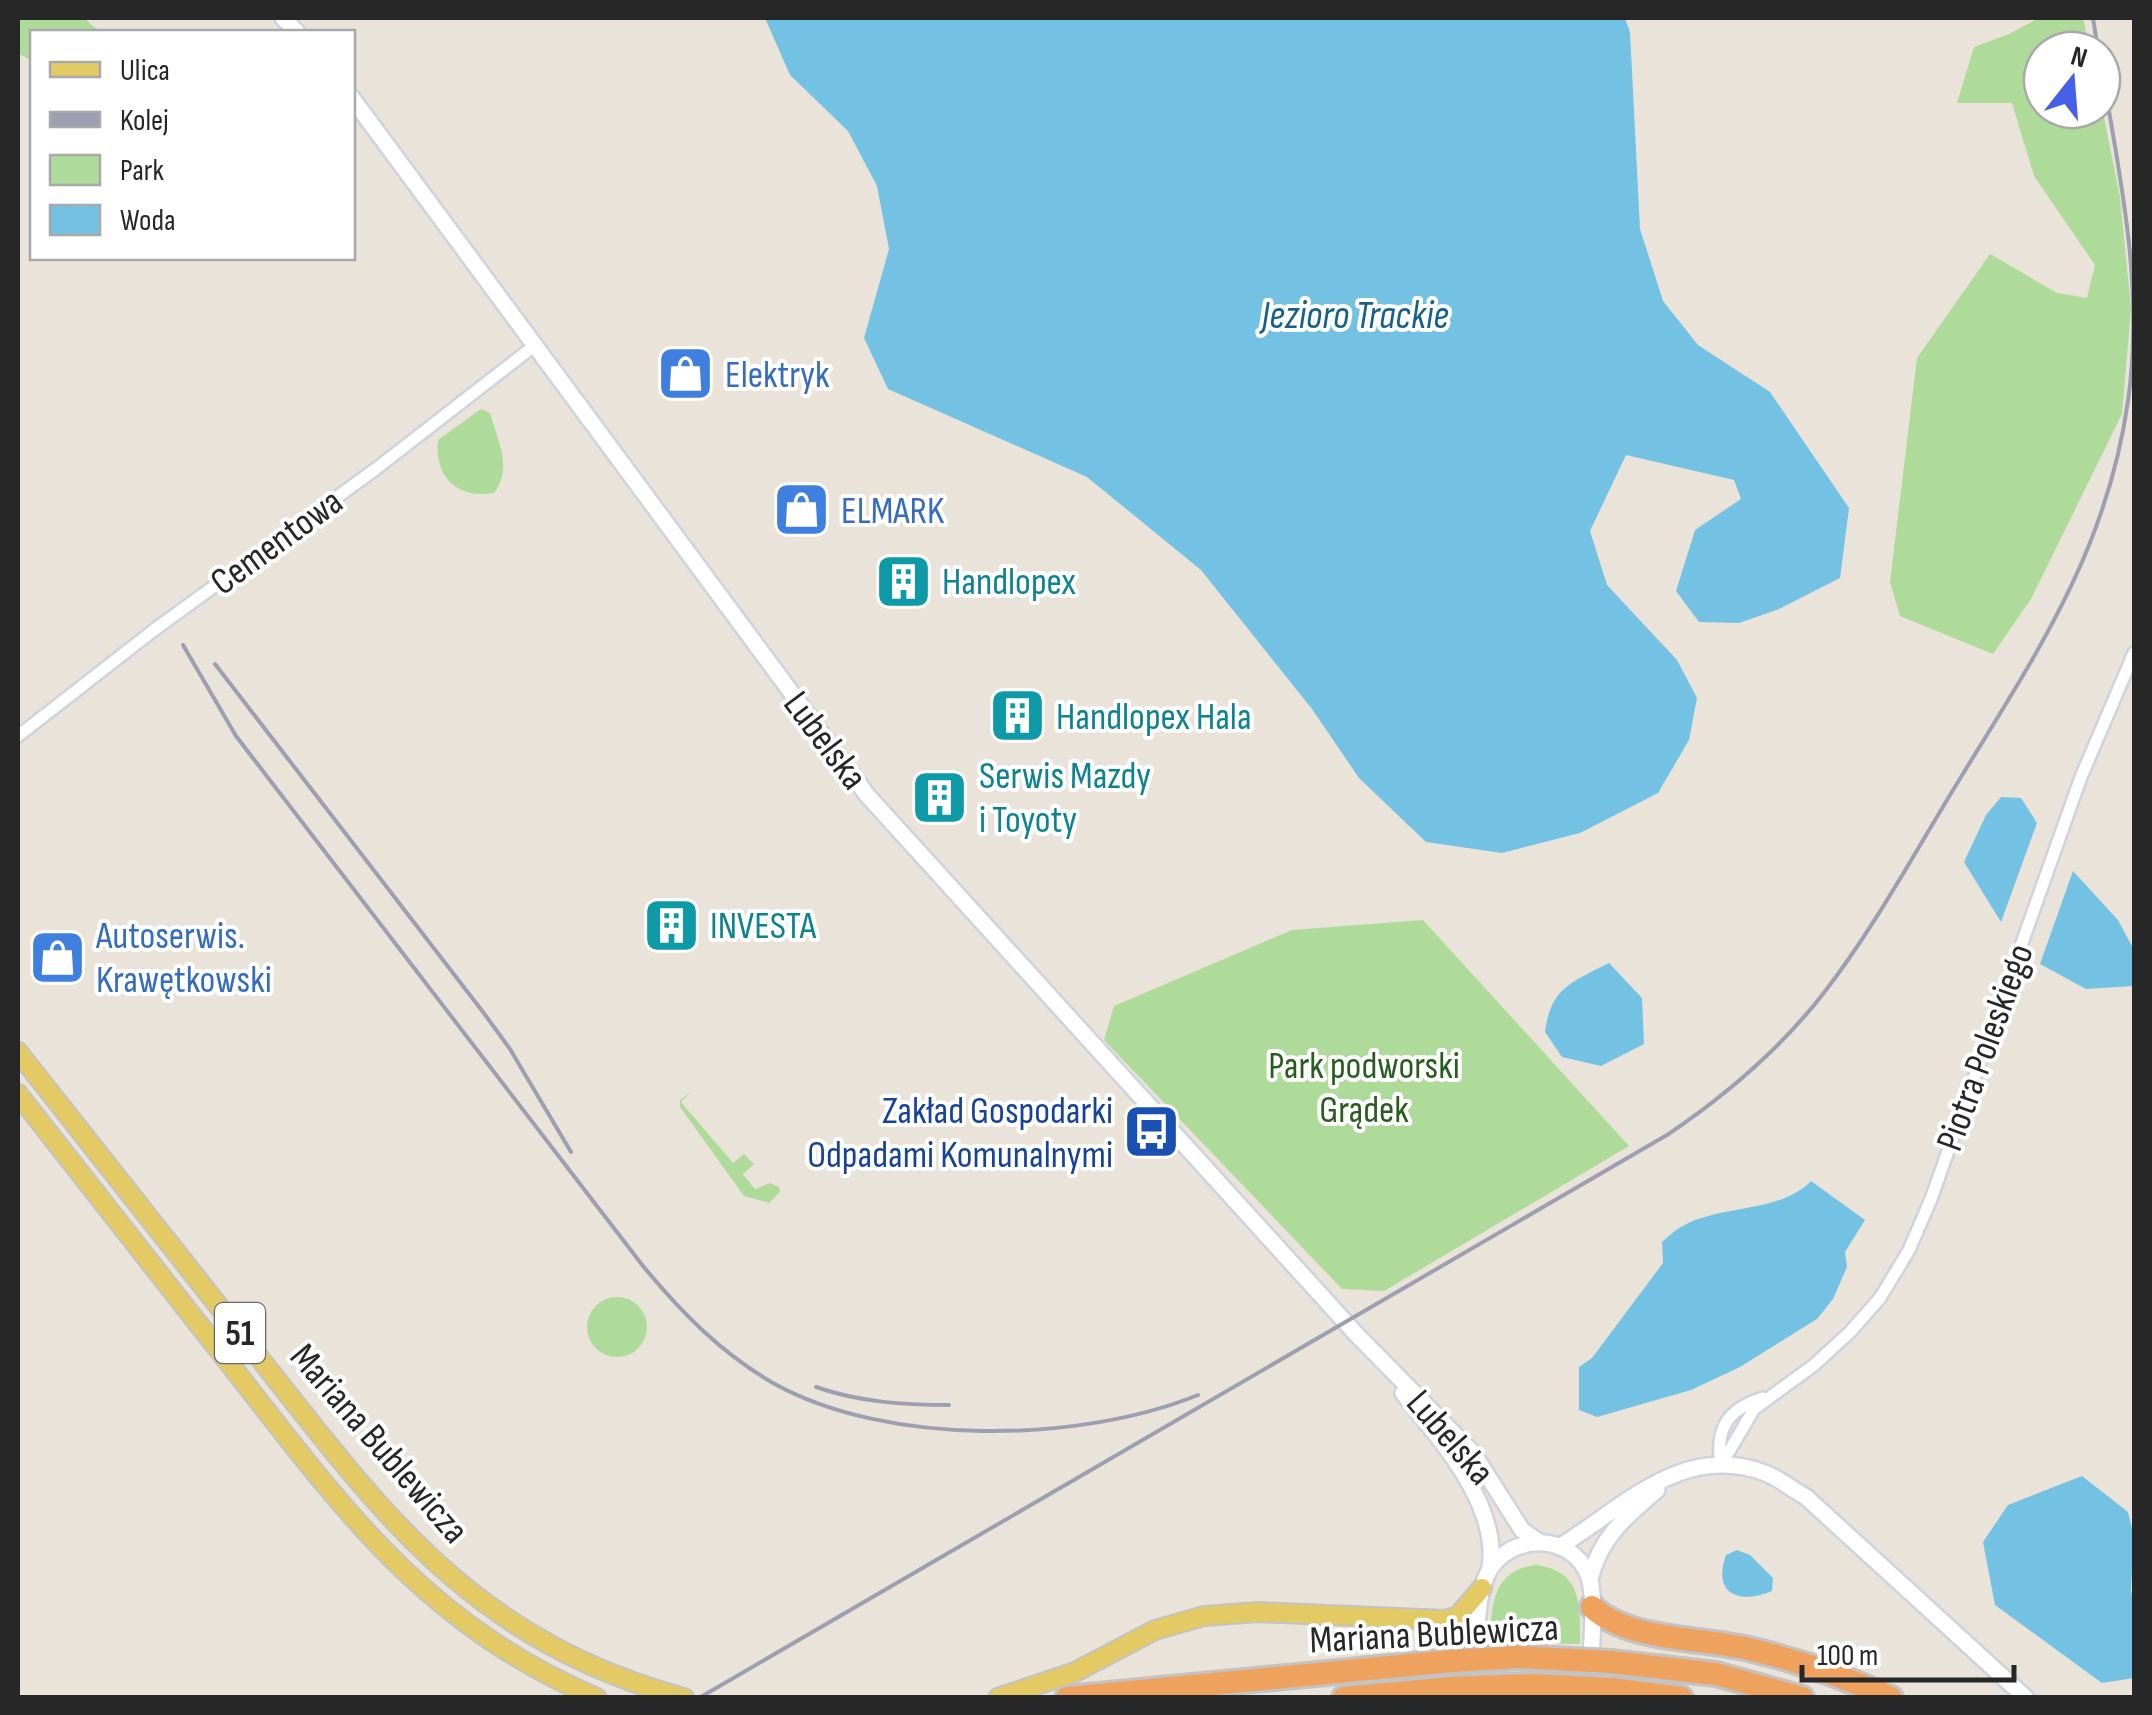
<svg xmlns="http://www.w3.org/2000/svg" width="2152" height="1715" viewBox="0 0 2152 1715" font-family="'Sofia Sans Condensed',sans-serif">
  <rect width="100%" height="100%" fill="#e9e3d9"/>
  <g fill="#aedb9a">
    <polygon points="18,18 84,18 100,32 32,32 32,61 18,53"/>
    <polygon points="2039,18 2083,18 2090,50 2042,50 2042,110 2102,108 2120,197 2131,309 2122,414 2031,599 1993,654 1900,616 1890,582 1917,358 1990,254 2057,293 2087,298 2095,265 2034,176 2012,103 1957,103 1974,47 2009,34"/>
    <path d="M481 409 490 413C498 442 513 467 494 493 456 499 434 476 438 440Z"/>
    <polygon points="1423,920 1629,1146 1384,1291 1342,1289 1104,1040 1114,1006 1292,930"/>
    <polygon points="691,1092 681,1102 733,1163 744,1154 754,1164 743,1174 755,1189 770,1183 779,1187 780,1192 769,1203 744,1196 680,1107 680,1100"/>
    <circle cx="617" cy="1327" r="30"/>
    <path d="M1536 1565C1583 1571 1580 1606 1580 1644L1490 1643C1491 1607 1492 1570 1536 1565Z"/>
  </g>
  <g fill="#74c2e3">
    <polygon points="765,18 1625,18 1630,32 1640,229 1663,301 1698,345 1770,392 1849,508 1840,578 1779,609 1739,623 1699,622 1676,591 1695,530 1741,499 1734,480 1626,455 1590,531 1607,585 1677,660 1697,698 1689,740 1658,793 1580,833 1502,853 1426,842 1359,778 1312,709 1201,570 1087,477 888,389 864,338 889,249 877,186 848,131 790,75"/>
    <polygon points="2001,797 2021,798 2037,823 2001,922 1964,862 1986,815"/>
    <polygon points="2073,871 2118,920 2134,950 2133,986 2086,989 2040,964"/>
    <path d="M1609 963 1642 998 1644 1044 1601 1066 1562 1057 1545 1032C1551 987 1572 982 1609 963Z"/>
    <path d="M1811 1181 1865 1220 1845 1252 1847 1267 1833 1299 1817 1319 1740 1367 1691 1390 1597 1417 1579 1410V1367L1592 1358 1663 1263 1662 1242C1668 1237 1675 1230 1681 1227 1720 1204 1779 1214 1811 1181Z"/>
    <polygon points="2082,1476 2128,1512 2134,1536 2131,1591 2134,1604 2134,1678 2102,1683 1995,1605 1983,1542 2008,1505"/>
    <path d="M1737 1550 1750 1555 1773 1578 1772 1591C1739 1605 1712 1594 1726 1555Z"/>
  </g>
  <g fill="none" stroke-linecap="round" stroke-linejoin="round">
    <defs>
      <g id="minor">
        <polyline points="18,736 154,630 377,468 534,346"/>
        <polyline points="1721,1465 1754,1409 1814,1365 1850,1332 1880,1298 1909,1250 1931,1199 2081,777 2134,653"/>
        <path d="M1721 1465C1715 1428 1728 1409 1763 1398"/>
      </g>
      <g id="tertiary">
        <polyline points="283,18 297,32"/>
        <polyline points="352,98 867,795 1357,1335 1473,1453 1522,1530 1539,1542"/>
        <path d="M1403 1393C1440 1440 1500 1505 1490 1568"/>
        <path d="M1559 1547C1623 1508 1682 1442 1765 1473 1779 1478 1793 1490 1806 1497L2026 1698"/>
        <path d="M1590 1579C1600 1538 1625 1517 1657 1490"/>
        <path d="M1477 1694C1478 1660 1473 1607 1486 1577 1504 1533 1572 1530 1589 1577 1597 1602 1590 1666 1588 1694"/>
      </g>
      <g id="primary">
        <path d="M18 1052C93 1147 168 1242 243 1337 376 1505 465 1638 684 1698"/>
        <path d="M18 1094C87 1182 156 1270 225 1358 340 1504 420 1622 597 1698"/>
        <polyline points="998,1698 1075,1672 1155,1630 1204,1616 1257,1612 1445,1620 1458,1616 1482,1588"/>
      </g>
      <g id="motorway">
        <path d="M1592 1607C1629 1642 1703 1637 1753 1650 1800 1661 1847 1678 1891 1698"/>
        <polyline points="1611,1662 1716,1674 1802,1698"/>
        <polyline points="1611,1689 1681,1698"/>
        <polyline points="1067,1698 1452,1661"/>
        <polyline points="1344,1698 1451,1688"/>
      </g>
    </defs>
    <use href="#minor" stroke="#cfd2df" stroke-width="16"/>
    <use href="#tertiary" stroke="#cfd2df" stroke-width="20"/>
    <use href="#primary" stroke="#c3c3c3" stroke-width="22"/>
    <use href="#motorway" stroke="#c3c3c3" stroke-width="28"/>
    <use href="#minor" stroke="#fff" stroke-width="11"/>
    <use href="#tertiary" stroke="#fff" stroke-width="15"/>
    <use href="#primary" stroke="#e3ca64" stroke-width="18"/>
    <use href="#motorway" stroke="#efa25e" stroke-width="22"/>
    <g stroke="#9d9fb0" stroke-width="4">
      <polyline points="2093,18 2098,50"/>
      <path d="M183 645 236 736 643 1266C681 1312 721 1353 773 1383 887 1447 1080 1443 1198 1395"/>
      <polyline points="215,664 483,1012 510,1049 571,1152"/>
      <path d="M816 1387C859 1402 904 1405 949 1405"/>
      <path d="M699 1698 1667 1135C1725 1096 1779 1050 1823 994 1875 927 1916 850 1961 777 2037 653 2107 550 2128 401 2144 289 2121 181 2102 71"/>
    </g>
    <defs>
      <g id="motorway-bridge">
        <polyline points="1452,1661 1518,1657 1611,1662"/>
        <polyline points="1451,1688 1532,1685 1611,1689"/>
      </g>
    </defs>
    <use href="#motorway-bridge" stroke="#c3c3c3" stroke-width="28" stroke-linecap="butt"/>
    <use href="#motorway-bridge" stroke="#efa25e" stroke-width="22"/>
  </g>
  <defs>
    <symbol id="shop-square" viewBox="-11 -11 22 22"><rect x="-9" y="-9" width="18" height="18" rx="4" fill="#3f7fe0" stroke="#fff"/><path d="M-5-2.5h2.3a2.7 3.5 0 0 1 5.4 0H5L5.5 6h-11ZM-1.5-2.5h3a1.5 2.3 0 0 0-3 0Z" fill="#fff"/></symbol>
    <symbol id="building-square" viewBox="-11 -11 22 22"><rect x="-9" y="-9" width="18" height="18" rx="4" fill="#0f9aa8" stroke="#fff"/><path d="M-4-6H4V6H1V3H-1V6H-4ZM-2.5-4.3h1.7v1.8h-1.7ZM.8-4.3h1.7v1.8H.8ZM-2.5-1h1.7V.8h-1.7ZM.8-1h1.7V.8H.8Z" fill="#fff"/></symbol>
    <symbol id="bus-square" viewBox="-11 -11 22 22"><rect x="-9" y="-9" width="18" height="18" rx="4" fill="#1a4fb4" stroke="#fff"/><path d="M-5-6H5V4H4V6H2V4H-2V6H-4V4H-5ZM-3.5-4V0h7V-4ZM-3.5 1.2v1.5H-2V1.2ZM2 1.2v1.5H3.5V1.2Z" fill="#fff"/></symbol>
  </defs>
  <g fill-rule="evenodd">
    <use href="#shop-square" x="654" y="342" width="63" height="63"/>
    <use href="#shop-square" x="770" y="478" width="63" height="63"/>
    <use href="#building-square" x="872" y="550" width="63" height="63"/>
    <use href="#building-square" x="986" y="684" width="63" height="63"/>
    <use href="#building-square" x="908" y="766" width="63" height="63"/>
    <use href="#building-square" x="640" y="894" width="63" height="63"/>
    <use href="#shop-square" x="26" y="926" width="63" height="63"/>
    <use href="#bus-square" x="1120" y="1100" width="63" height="63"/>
  </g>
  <g text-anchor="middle" stroke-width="8" stroke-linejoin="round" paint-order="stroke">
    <rect fill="#fff" stroke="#686868" stroke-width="2.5" x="215" y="1303" width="50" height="60" rx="8"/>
    <g font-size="35" font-weight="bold" fill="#272727">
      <text x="240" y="1345">51</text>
    </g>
    <g font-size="38" fill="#366cbe" stroke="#fff" text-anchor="start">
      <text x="725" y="387">Elektryk</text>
      <text x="841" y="523">ELMARK</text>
      <text x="96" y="948">Autoserwis.<tspan x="96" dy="44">Krawętkowski</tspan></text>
    </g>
    <g font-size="38" fill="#272727" stroke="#fff">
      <text transform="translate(276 541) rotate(-36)" y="13">Cementowa</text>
      <text transform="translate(826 740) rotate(53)" y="13">Lubelska</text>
      <text transform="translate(1984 1047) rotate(-70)" y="13">Piotra Poleskiego</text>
      <text transform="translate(1451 1437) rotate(49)" y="13">Lubelska</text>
      <text transform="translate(380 1443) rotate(49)" y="13">Mariana Bublewicza</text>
      <text transform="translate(1434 1633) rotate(-3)" y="13">Mariana Bublewicza</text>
    </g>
    <g font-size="38" fill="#0d838f" stroke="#fff" text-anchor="start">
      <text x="942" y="594">Handlopex</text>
      <text x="1056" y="729">Handlopex Hala</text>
      <text x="979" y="788">Serwis Mazdy<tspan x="979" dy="44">i Toyoty</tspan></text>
      <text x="710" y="938">INVESTA</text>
    </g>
    <g font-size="38" fill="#295c1f" stroke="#fff">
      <text x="1364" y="1078">Park podworski<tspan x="1364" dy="44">Grądek</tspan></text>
    </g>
    <g font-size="38" fill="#164399" stroke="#fff" text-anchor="end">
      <text x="1113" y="1123">Zakład Gospodarki<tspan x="1113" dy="44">Odpadami Komunalnymi</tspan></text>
    </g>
    <g font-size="40" font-style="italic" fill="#185f8a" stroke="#fff">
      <text x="1355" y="328">Jezioro Trackie</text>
    </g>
  </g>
  <rect width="2152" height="1715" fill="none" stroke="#272727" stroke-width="40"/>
  <rect x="30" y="30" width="325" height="230" fill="#ffffff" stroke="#a9a9a9" stroke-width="2.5"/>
  <rect x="50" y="62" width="50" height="15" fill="#e3ca64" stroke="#a9a9a9" stroke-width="2.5"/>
  <text x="120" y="80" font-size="30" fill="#272727">Ulica</text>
  <rect x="50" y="112" width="50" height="15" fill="#9d9fb0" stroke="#a9a9a9" stroke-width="2.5"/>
  <text x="120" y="130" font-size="30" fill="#272727">Kolej</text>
  <rect x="50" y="155" width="50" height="30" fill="#aedb9a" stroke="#a9a9a9" stroke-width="2.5"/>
  <text x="120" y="180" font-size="30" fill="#272727">Park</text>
  <rect x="50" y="205" width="50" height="30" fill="#74c2e3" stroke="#a9a9a9" stroke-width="2.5"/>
  <text x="120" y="230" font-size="30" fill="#272727">Woda</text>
  <g transform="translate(2072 80) rotate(17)"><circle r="48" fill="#ffffff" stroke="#a9a9a9" stroke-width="2.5"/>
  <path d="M0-8L18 38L0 25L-18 38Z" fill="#465fe9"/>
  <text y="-15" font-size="28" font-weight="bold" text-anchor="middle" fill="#272727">N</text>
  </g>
  <path d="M1802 1665v15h212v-15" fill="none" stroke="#272727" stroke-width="5"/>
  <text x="1817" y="1665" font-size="30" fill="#272727" stroke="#ffffff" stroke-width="8" paint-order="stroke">100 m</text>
</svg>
